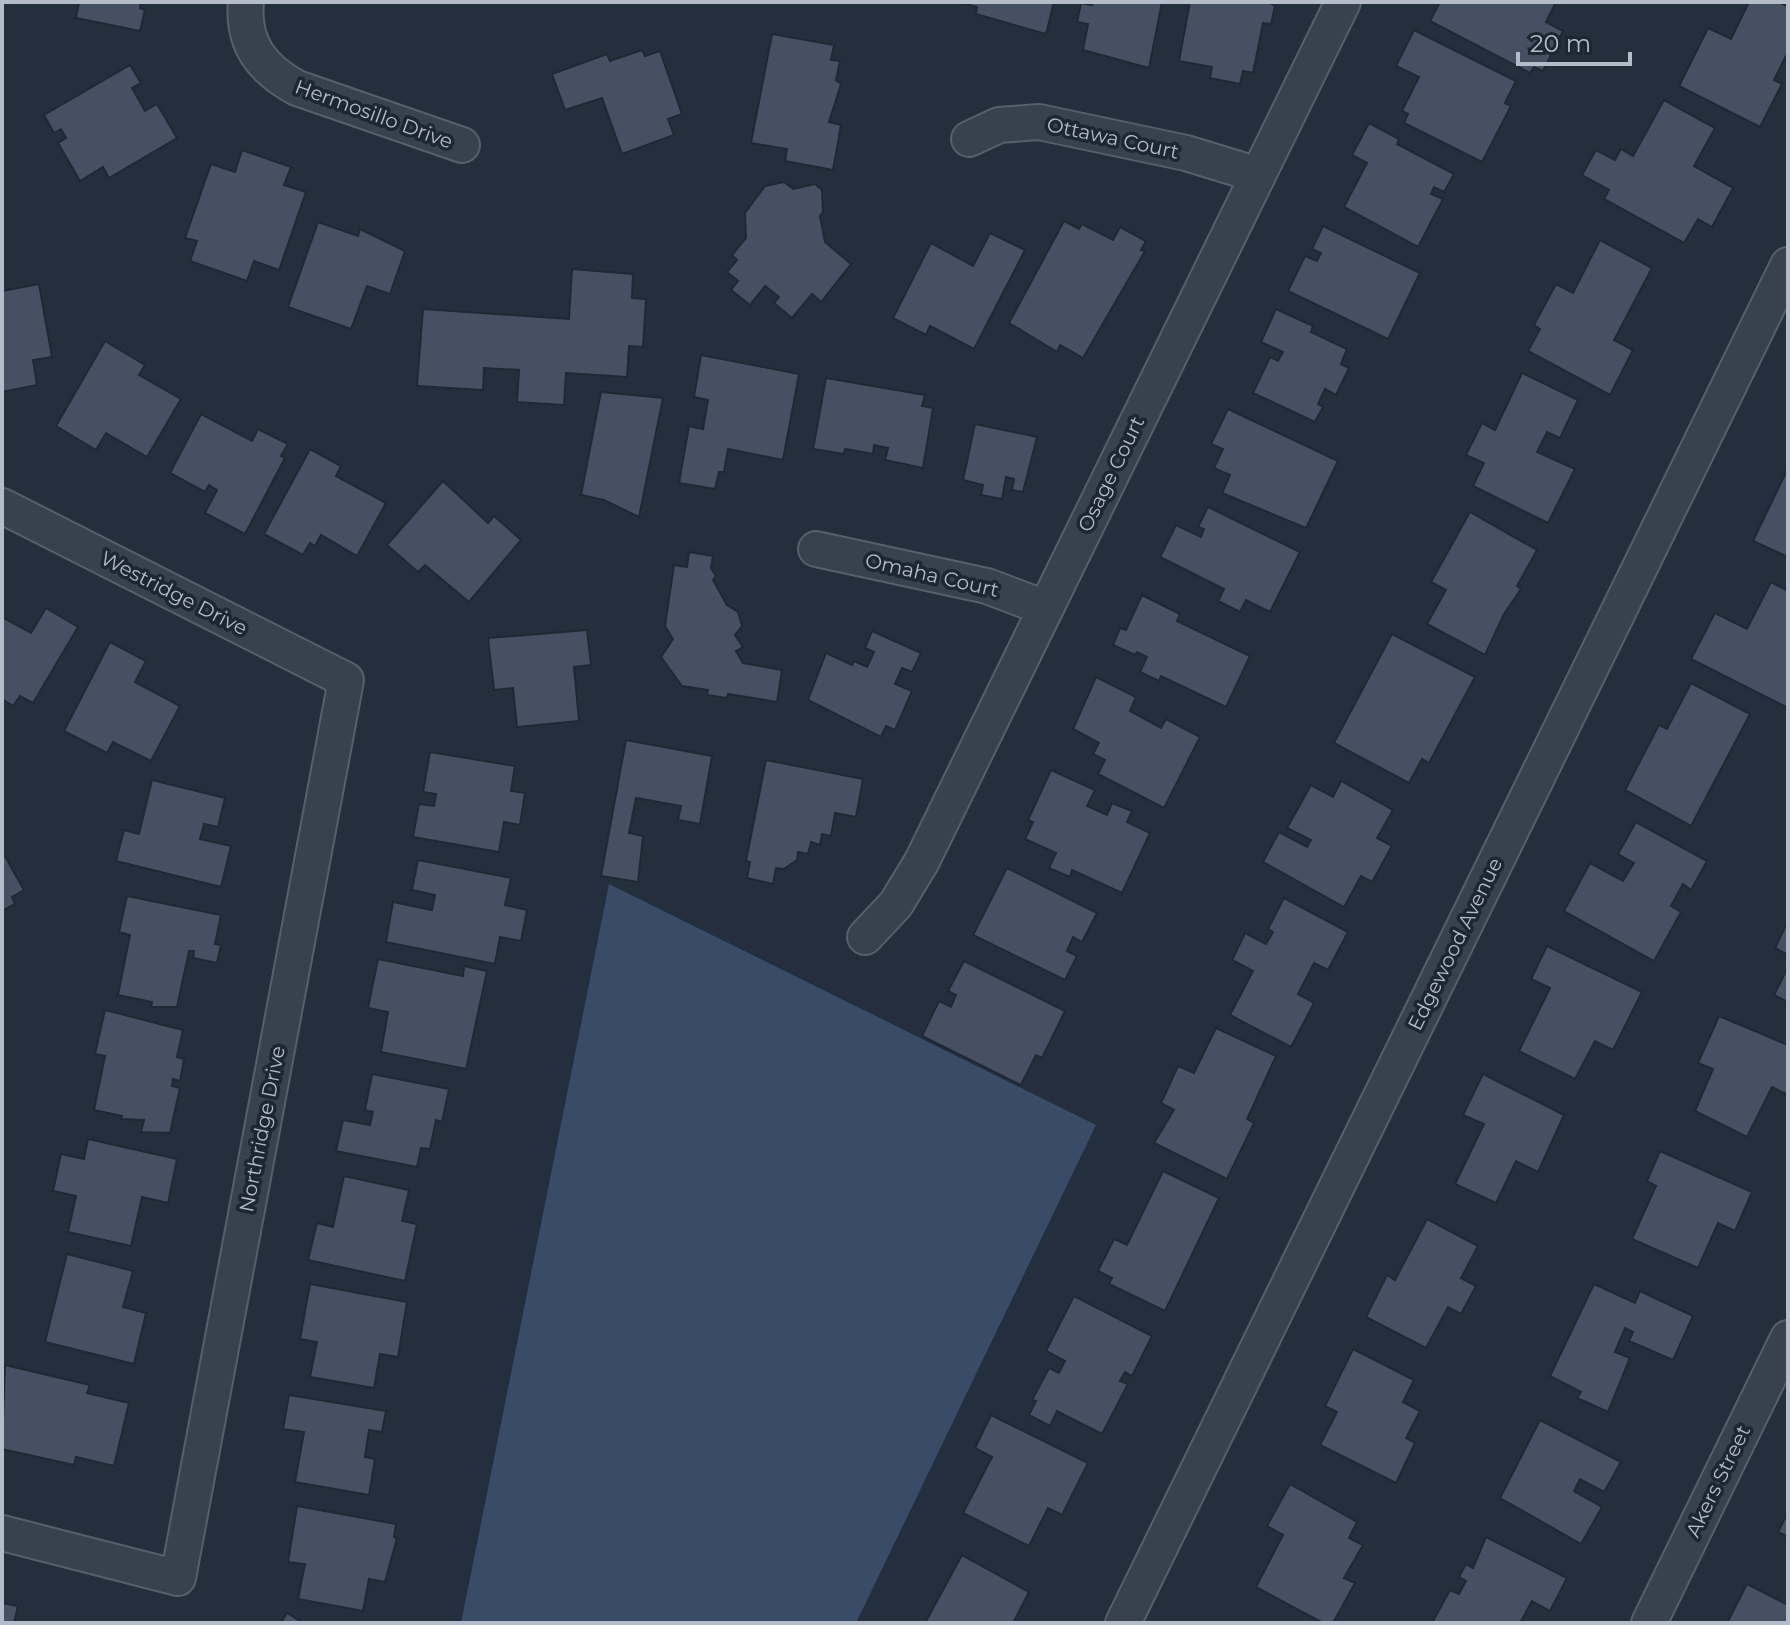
<svg xmlns="http://www.w3.org/2000/svg" width="1790" height="1625" viewBox="0 0 1790 1625" font-family="Montserrat,sans-serif">
  <rect width="100%" height="100%" fill="#242f3e"/>
  <polygon fill="#394c67" points="609,884 1096,1125 856,1623 461,1623"/>
  <g fill="#455162" stroke="#1f2835" stroke-width="2">
    <polygon points="79,2 141,2 140,8 145,10 140,31 76,18"/>
    <polygon points="958,2 1054,2 1046,34 976,14 977,7"/>
    <polygon points="1093,2 1162,2 1149,68 1083,50 1088,24 1077,22 1081,3 1092,5"/>
    <polygon points="1190,2 1268,2 1275,6 1271,24 1263,23 1253,73 1243,71 1240,84 1210,78 1212,67 1179,61"/>
    <polygon points="1440,2 1556,2 1546,22 1563,31 1543,71 1534,67 1530,73 1430,21"/>
    <polygon points="1749,2 1779,2 1788,7 1788,52 1774,80 1782,84 1760,127 1679,86 1708,28 1731,39"/>
    <polygon points="1414,30 1516,81 1505,103 1511,106 1482,162 1404,123 1408,114 1402,111 1419,77 1396,66"/>
    <polygon points="772,34 834,45 831,60 840,61 836,80 841,84 829,122 841,125 833,170 785,161 787,149 751,143"/>
    <polygon points="642,50 645,56 660,51 682,114 668,119 674,135 622,154 602,98 565,110 552,74 607,54 610,61"/>
    <polygon points="130,65 141,83 132,88 145,111 157,104 177,138 109,178 103,167 80,181 58,143 66,138 61,129 54,133 44,115"/>
    <polygon points="1664,100 1715,128 1694,166 1733,188 1712,227 1698,219 1684,243 1604,199 1609,190 1582,175 1596,150 1615,160 1621,149 1633,156"/>
    <polygon points="1369,123 1399,139 1397,144 1454,174 1444,192 1434,187 1431,194 1443,199 1418,247 1344,207 1367,163 1352,155"/>
    <polygon points="242,150 291,167 284,185 306,192 279,270 254,261 247,281 190,261 197,241 185,238 211,164 235,172"/>
    <polygon points="784,182 793,189 815,184 822,190 823,212 820,216 825,242 851,264 821,302 812,294 792,318 774,303 779,297 765,286 750,305 731,290 738,281 727,272 737,260 732,255 746,238 745,213 765,186"/>
    <polygon points="1064,221 1079,229 1082,224 1113,240 1120,227 1146,241 1141,250 1145,251 1083,358 1060,345 1057,352 1009,323"/>
    <polygon points="318,222 358,236 360,229 405,251 390,294 367,286 351,329 288,307"/>
    <polygon points="1323,226 1420,273 1388,339 1288,291 1305,256 1317,261 1321,253 1312,249"/>
    <polygon points="990,233 1025,250 974,349 930,326 926,335 893,318 931,243 973,266"/>
    <polygon points="1600,240 1652,268 1614,340 1633,350 1610,395 1528,351 1540,329 1534,325 1556,284 1573,293"/>
    <polygon points="572,269 633,274 632,298 646,299 643,347 629,346 627,377 566,373 564,405 517,402 519,370 484,368 483,390 417,386 423,309 569,319"/>
    <polygon points="39,284 52,357 33,360 37,385 2,392 2,291"/>
    <polygon points="1276,309 1313,326 1311,332 1347,349 1341,364 1349,368 1336,395 1325,389 1318,404 1323,407 1315,422 1253,393 1270,357 1278,361 1283,352 1261,342"/>
    <polygon points="105,341 145,365 139,375 181,399 147,457 106,433 96,450 56,426"/>
    <polygon points="701,355 799,374 783,460 728,449 724,472 719,472 715,489 679,483 689,426 703,429 708,400 694,397"/>
    <polygon points="1522,373 1578,400 1560,438 1547,432 1537,452 1575,469 1548,523 1473,486 1484,463 1466,455 1482,423 1495,430"/>
    <polygon points="826,378 925,395 922,406 933,408 923,468 885,460 888,448 874,445 873,454 845,449 844,454 813,449"/>
    <polygon points="601,392 663,398 639,517 604,500 581,495"/>
    <polygon points="1228,409 1338,461 1306,528 1222,493 1230,475 1214,468 1223,449 1211,444"/>
    <polygon points="201,414 252,441 258,429 288,444 281,456 285,458 245,534 205,513 217,490 209,485 205,492 170,473"/>
    <polygon points="975,424 1037,437 1023,492 1012,490 1014,479 1006,477 1002,499 981,495 983,485 963,480"/>
    <polygon points="310,449 341,466 336,476 386,503 357,556 321,535 315,546 310,543 303,555 264,534"/>
    <polygon points="1788,468 1788,557 1753,541"/>
    <polygon points="443,481 488,523 494,516 521,540 469,602 425,565 418,572 387,545"/>
    <polygon points="1208,507 1300,552 1270,612 1246,600 1240,612 1218,601 1224,589 1160,557 1176,525 1201,537 1204,529 1198,527"/>
    <polygon points="1470,512 1537,550 1517,586 1521,589 1504,614 1485,655 1427,624 1446,590 1431,582"/>
    <polygon points="689,552 713,556 711,568 716,576 713,580 727,605 738,612 742,626 735,635 743,647 736,651 743,663 782,670 777,702 728,694 727,698 707,695 708,690 682,686 661,657 673,639 665,626 674,565 687,567"/>
    <polygon points="1771,582 1788,591 1788,708 1691,659 1715,613 1747,629"/>
    <polygon points="1142,595 1180,614 1177,621 1250,656 1226,707 1161,676 1159,681 1140,672 1147,657 1137,652 1135,655 1113,645 1120,628 1126,630"/>
    <polygon points="46,608 78,627 33,703 20,696 13,706 2,699 2,617 31,633"/>
    <polygon points="587,630 591,665 574,667 579,721 517,727 513,688 494,690 488,638"/>
    <polygon points="872,631 921,653 912,672 902,668 895,684 912,691 895,730 886,726 881,737 808,700 826,653 852,665 854,661 867,667 874,652 865,648"/>
    <polygon points="1392,634 1475,677 1429,763 1422,759 1409,783 1334,743"/>
    <polygon points="110,642 146,661 135,682 180,706 151,761 113,742 107,753 64,731"/>
    <polygon points="1096,677 1136,697 1130,711 1161,728 1166,719 1200,737 1164,808 1098,774 1105,760 1093,754 1099,743 1073,729"/>
    <polygon points="1691,683 1750,714 1691,826 1625,790 1659,725 1667,729"/>
    <polygon points="626,740 712,756 700,824 678,820 681,806 636,798 629,833 643,836 638,882 601,876"/>
    <polygon points="430,752 515,766 511,791 525,793 520,825 504,822 499,852 413,837 419,804 434,806 436,794 423,792"/>
    <polygon points="766,760 863,779 856,817 835,813 831,836 822,834 820,845 811,842 808,854 798,852 797,860 784,869 776,868 773,884 747,878 750,862 746,861"/>
    <polygon points="1051,770 1095,790 1087,806 1107,815 1112,803 1132,811 1127,822 1150,833 1122,893 1072,870 1070,877 1049,868 1056,853 1025,839 1033,822 1028,820"/>
    <polygon points="152,780 225,798 218,827 204,824 200,839 231,846 221,887 116,861 124,830 139,834"/>
    <polygon points="1341,781 1393,810 1377,838 1392,846 1372,882 1361,876 1344,907 1263,862 1279,832 1307,847 1311,840 1287,828 1311,785 1333,797"/>
    <polygon points="1636,822 1707,861 1691,890 1683,884 1671,906 1681,912 1654,961 1564,911 1590,863 1623,881 1634,863 1618,854"/>
    <polygon points="2,851 24,890 12,897 15,904 2,911"/>
    <polygon points="418,860 511,878 505,905 527,910 521,941 500,937 495,964 386,942 393,902 432,910 435,895 412,890"/>
    <polygon points="1007,868 1097,913 1082,942 1073,937 1067,951 1077,956 1065,980 973,935"/>
    <polygon points="127,896 221,915 215,944 221,945 217,963 193,958 194,951 189,951 177,1007 151,1007 152,1002 118,995 130,935 119,932"/>
    <polygon points="1284,898 1348,932 1328,970 1314,963 1298,994 1314,1003 1291,1047 1230,1015 1253,971 1232,960 1245,933 1266,944 1273,932 1268,929"/>
    <polygon points="1788,921 1788,955 1775,948"/>
    <polygon points="1547,946 1642,992 1613,1050 1595,1041 1575,1079 1519,1051 1550,988 1531,979"/>
    <polygon points="378,959 463,976 464,966 487,971 466,1069 381,1052 388,1012 368,1008"/>
    <polygon points="964,961 1065,1011 1042,1058 1036,1055 1021,1085 922,1036 939,1001 951,1007 956,995 948,991"/>
    <polygon points="1788,967 1788,1002 1774,995"/>
    <polygon points="105,1010 183,1030 177,1057 184,1059 180,1081 173,1079 172,1086 180,1088 170,1133 141,1132 144,1120 121,1119 122,1116 94,1110 105,1056 95,1054"/>
    <polygon points="1719,1016 1788,1045 1788,1095 1772,1087 1747,1137 1695,1111 1713,1069 1698,1063"/>
    <polygon points="1216,1028 1276,1056 1247,1119 1254,1123 1227,1179 1154,1143 1174,1110 1161,1103 1178,1066 1194,1073"/>
    <polygon points="372,1074 449,1089 442,1122 436,1120 430,1149 421,1148 417,1167 336,1151 343,1120 370,1125 373,1112 365,1110"/>
    <polygon points="1483,1074 1564,1115 1538,1172 1516,1161 1496,1203 1455,1184 1484,1124 1463,1115"/>
    <polygon points="88,1139 177,1159 168,1203 142,1197 131,1246 68,1232 76,1196 53,1191 61,1154 84,1159"/>
    <polygon points="1660,1151 1752,1192 1735,1231 1718,1223 1698,1268 1632,1239 1656,1186 1647,1181"/>
    <polygon points="1163,1171 1219,1198 1165,1311 1109,1284 1112,1278 1098,1271 1114,1239 1127,1245"/>
    <polygon points="344,1176 409,1190 402,1221 417,1224 405,1281 308,1260 317,1223 333,1227"/>
    <polygon points="1427,1219 1478,1246 1461,1278 1476,1286 1461,1314 1448,1307 1426,1348 1366,1317 1387,1275 1395,1280"/>
    <polygon points="67,1254 133,1271 123,1307 146,1313 134,1364 45,1342"/>
    <polygon points="310,1284 407,1302 398,1357 380,1354 374,1388 310,1377 317,1342 300,1339"/>
    <polygon points="1594,1284 1635,1303 1640,1291 1693,1316 1673,1360 1629,1341 1633,1332 1625,1328 1615,1352 1630,1358 1608,1412 1577,1398 1581,1392 1550,1376"/>
    <polygon points="1074,1296 1152,1336 1132,1376 1125,1372 1120,1381 1128,1384 1102,1434 1057,1411 1050,1426 1029,1415 1036,1401 1032,1400 1049,1368 1059,1373 1065,1361 1046,1351"/>
    <polygon points="1353,1349 1414,1380 1403,1402 1420,1411 1406,1438 1415,1443 1396,1483 1320,1445 1337,1412 1325,1406"/>
    <polygon points="5,1365 90,1385 87,1393 129,1403 114,1466 76,1457 74,1465 2,1449"/>
    <polygon points="289,1395 386,1411 382,1432 369,1430 365,1457 375,1459 369,1495 295,1482 304,1432 283,1429"/>
    <polygon points="991,1415 1088,1463 1062,1515 1048,1508 1029,1546 963,1513 992,1457 975,1448"/>
    <polygon points="1540,1420 1621,1462 1604,1492 1580,1479 1574,1491 1602,1507 1581,1544 1500,1498"/>
    <polygon points="1290,1484 1357,1522 1349,1538 1363,1545 1344,1578 1355,1583 1333,1623 1323,1623 1256,1587 1283,1535 1267,1526"/>
    <polygon points="297,1506 396,1524 394,1537 397,1538 385,1582 369,1579 363,1611 298,1599 305,1564 288,1562"/>
    <polygon points="1788,1512 1788,1537 1778,1532"/>
    <polygon points="1486,1537 1567,1578 1550,1611 1532,1601 1520,1623 1432,1623 1450,1590 1459,1594 1466,1581 1459,1577 1466,1564 1473,1568"/>
    <polygon points="962,1555 1029,1592 1013,1623 925,1623"/>
    <polygon points="1747,1584 1788,1605 1788,1623 1727,1623"/>
    <polygon points="2,1603 18,1606 14,1623 2,1623"/>
    <polygon points="287,1613 303,1623 281,1623"/>
  </g>
  <g fill="none" stroke-linecap="round" stroke-linejoin="round">
    <defs>
      <g id="minor">
        <path d="M246 2C242 44 262 69 297 88L462 145"/>
        <polyline points="969,139 999,125 1039,122 1186,153 1258,175"/>
        <polyline points="2,506 346,680 178,1578 2,1533"/>
        <polyline points="816,549 987,586 1045,608"/>
        <polyline points="865,937 896,904 922,861 1343,2"/>
        <polyline points="1123,1623 1788,265"/>
        <polyline points="1649,1623 1788,1338"/>
      </g>
    </defs>
    <use href="#minor" stroke="#565f6c" stroke-width="38"/>
    <use href="#minor" stroke="#38414e" stroke-width="34"/>
  </g>
  <g text-anchor="middle" stroke-width="7" stroke-linejoin="round" paint-order="stroke">
    <g font-size="20" fill="#b4bcc9" stroke="#1d2633">
      <text transform="translate(374 114) rotate(20)" y="7">Hermosillo Drive</text>
      <text transform="translate(1113 138) rotate(12)" y="7">Ottawa Court</text>
      <text transform="translate(1111 474) rotate(-64)" y="7">Osage Court</text>
      <text transform="translate(932 575) rotate(13)" y="7">Omaha Court</text>
      <text transform="translate(174 593) rotate(27)" y="7">Westridge Drive</text>
      <text transform="translate(1455 944) rotate(-64)" y="7">Edgewood Avenue</text>
      <text transform="translate(262 1129) rotate(-79)" y="7">Northridge Drive</text>
      <text transform="translate(1718 1481) rotate(-64)" y="7">Akers Street</text>
    </g>
  </g>
  <rect width="1790" height="1625" fill="none" stroke="#b4bcc9" stroke-width="8"/>
  <path d="M1518 52v12h112v-12" fill="none" stroke="#b4bcc9" stroke-width="4"/>
  <text x="1530" y="52" font-size="24" fill="#b4bcc9" stroke="#1d2633" stroke-width="6" paint-order="stroke">20 m</text>
</svg>
